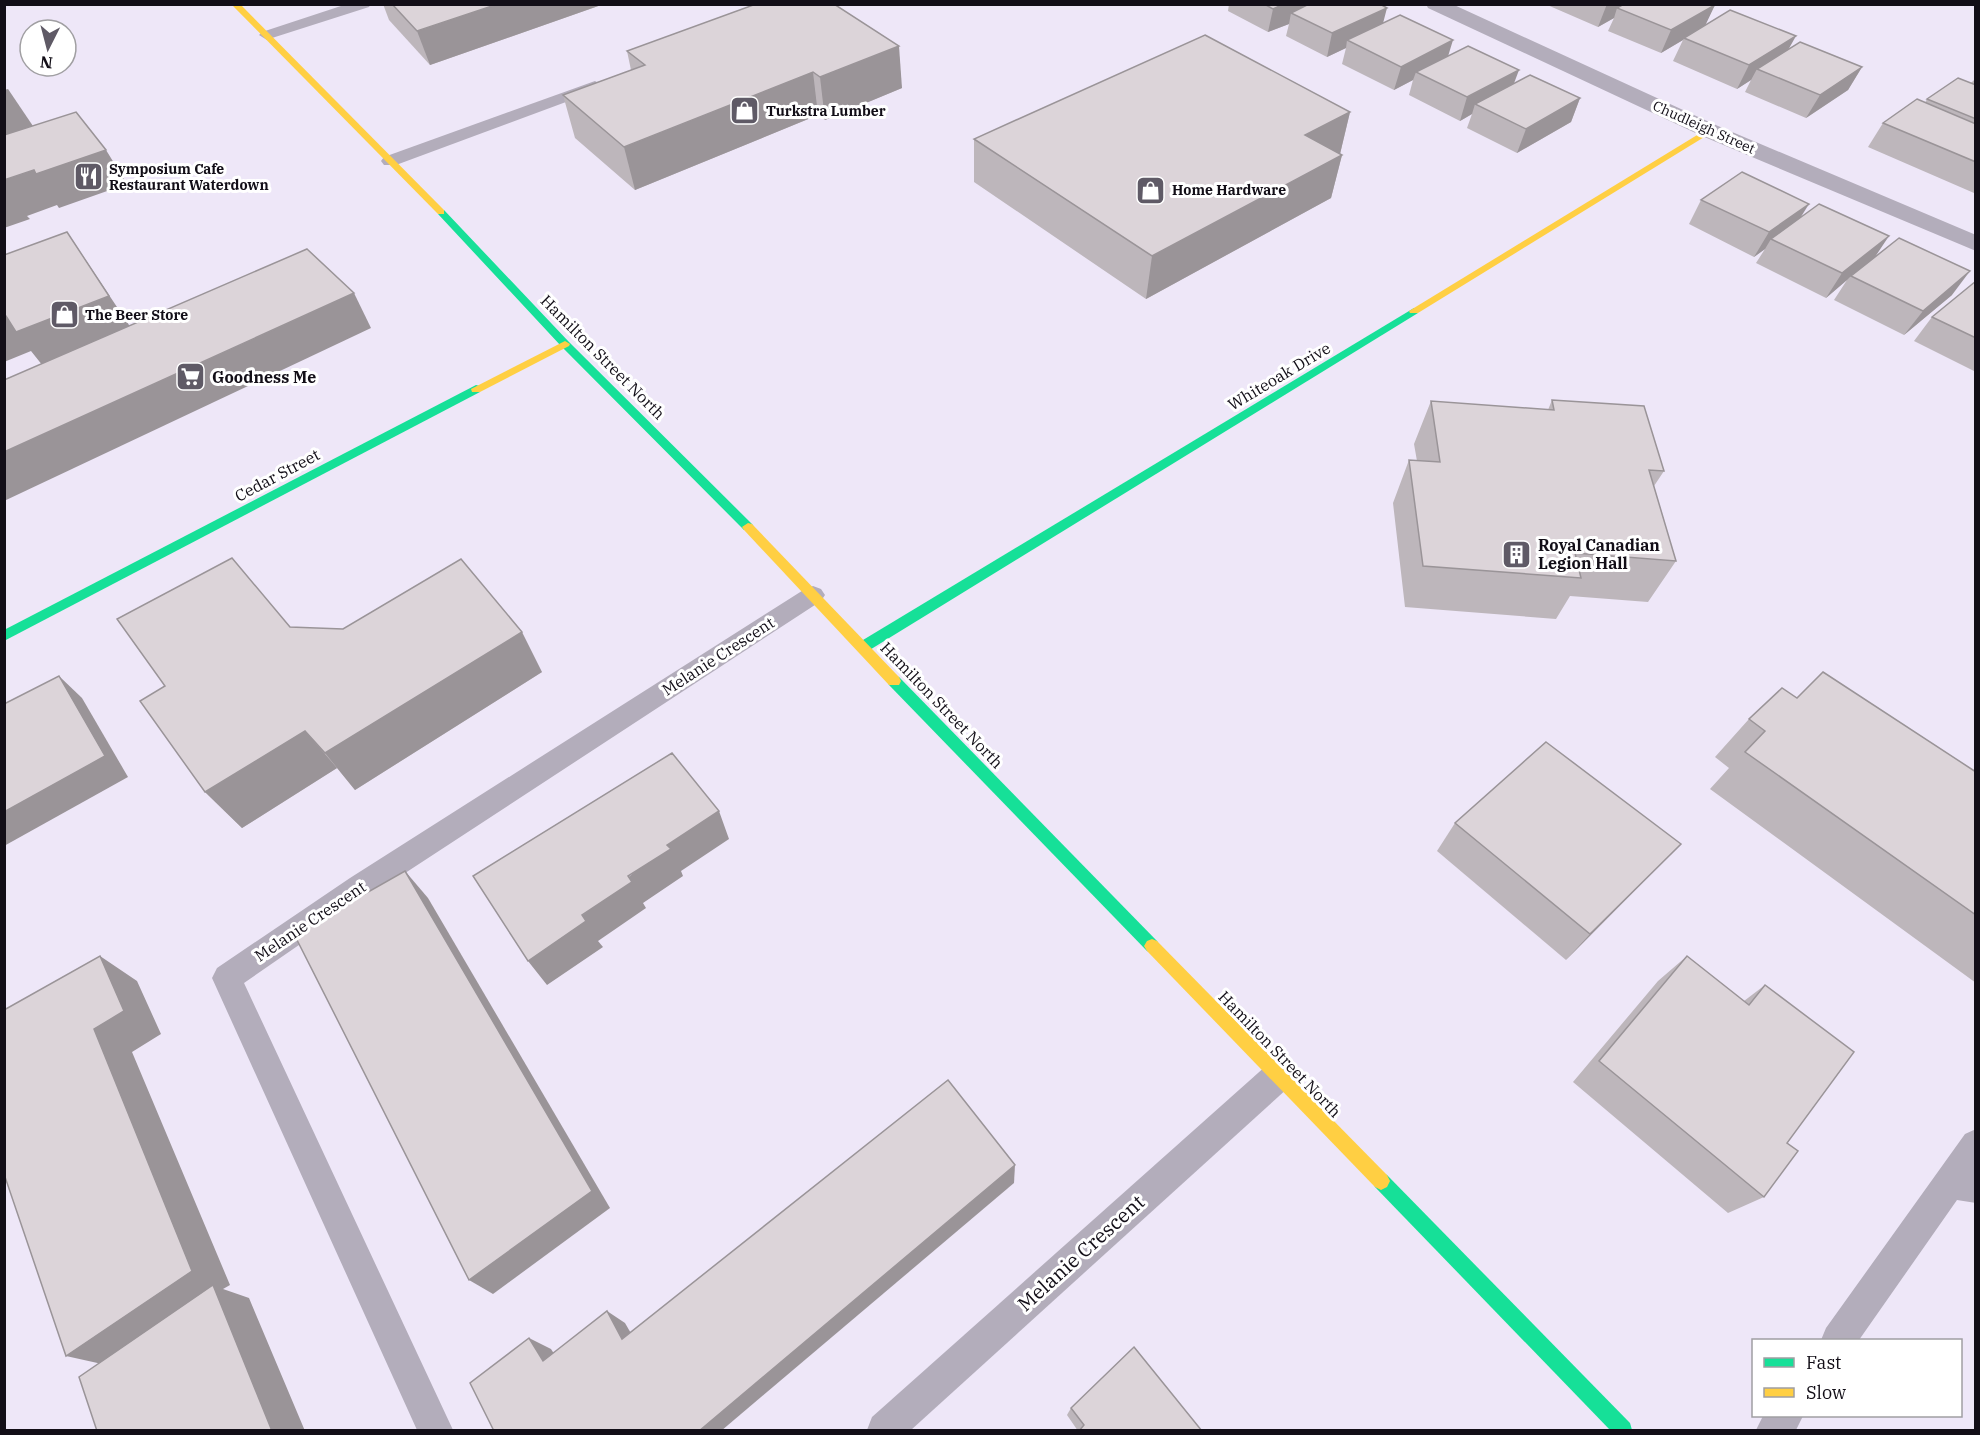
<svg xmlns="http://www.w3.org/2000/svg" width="1980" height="1435" viewBox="0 0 1980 1435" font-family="'IBM Plex Serif',serif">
  <rect width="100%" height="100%" fill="#eee7f8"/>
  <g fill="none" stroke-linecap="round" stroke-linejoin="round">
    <g fill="#b3adbb" fill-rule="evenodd">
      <polygon points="347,4 371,4 369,7 272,38 267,40 259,35 262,32"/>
      <polygon points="595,81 603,86 601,89 396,165 384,165 381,161 384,157"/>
      <polygon points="813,586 821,589 825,595 821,601 370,896 244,983 453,1430 417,1430 212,978 217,968 350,878 805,589"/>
      <polygon points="1278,1061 1289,1065 1293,1076 1289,1087 911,1430 867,1430 872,1417 1267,1065"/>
      <polygon points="1976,1129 1976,1203 1957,1200 1859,1340 1821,1340 1826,1328 1965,1134"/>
      <polygon points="1763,1416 1803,1416 1796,1430 1756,1430"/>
    </g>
    <polygon fill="#b3adbb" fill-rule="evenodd" points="1426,4 1452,4 1718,126 1976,235 1976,251 1702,136 1428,8"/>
    <g fill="#16e098" fill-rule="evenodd">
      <polygon points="438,210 444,210 569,342 752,524 754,527 752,530 744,530 561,346 438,214"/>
      <polygon points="1414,308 1418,309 1418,313 868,651 858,651 857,647 858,643"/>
      <polygon points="476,385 480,386 480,392 4,641 4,630"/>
      <polygon points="894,676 899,677 1157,941 1160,946 1157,951 1152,953 1147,951 889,685 887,681 889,677"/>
      <polygon points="1381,1172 1387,1175 1630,1423 1632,1430 1610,1430 1375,1187 1372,1181 1375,1175"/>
    </g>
    <g fill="#ffcf43" fill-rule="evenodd">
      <polygon points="231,4 240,4 444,210 444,214 438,214"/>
      <polygon points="1707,129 1714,131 1418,313 1410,313 1409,311"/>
      <polygon points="565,341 570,344 569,346 480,392 472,392 471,389"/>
      <polygon points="748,523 752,524 899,677 901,681 899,685 889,685 744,530 742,527"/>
      <polygon points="1152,939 1157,941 1387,1175 1390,1181 1387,1187 1381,1190 1375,1187 1147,951 1144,946 1147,941"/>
    </g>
  </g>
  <g fill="#bdb6bb">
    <polygon points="383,4 604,4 430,65 389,20"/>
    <polygon points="756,4 902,88 825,120 818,115 635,190 575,138 563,95 631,70 627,51"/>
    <polygon points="1229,4 1380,4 1383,23 1448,55 1514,83 1580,98 1571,122 1517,153 1467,128 1472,114 1460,121 1409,95 1413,80 1394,90 1342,64 1346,48 1327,57 1286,36 1289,24 1268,32 1228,11"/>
    <polygon points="1545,4 1715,4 1705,25 1789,49 1862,67 1848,90 1806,118 1745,92 1751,80 1737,89 1673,61 1683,40 1661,53 1608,31 1614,18 1598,27"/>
    <polygon points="1976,78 1976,192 1974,193 1868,147 1883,123 1925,103 1927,99 1971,83"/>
    <polygon points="1350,112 1340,154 1342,155 1331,198 1146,299 974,182 974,139"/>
    <polygon points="1701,200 1800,218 1952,295 1904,335 1834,300 1847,280 1826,298 1756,263 1765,249 1754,257 1689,224"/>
    <polygon points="1976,281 1976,372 1914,341 1932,317"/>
    <polygon points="1552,400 1664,471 1654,486 1676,561 1648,602 1570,596 1556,619 1405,607 1393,503 1409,460 1417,461 1414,444 1431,401 1548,410"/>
    <polygon points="290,627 542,672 355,790 337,768 242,828 205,792"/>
    <polygon points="1797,698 1976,772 1976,983 1710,789 1729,768 1715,757 1749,719"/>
    <polygon points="1455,823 1681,844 1566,960 1437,851"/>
    <polygon points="1687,956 1744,1001 1765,985 1787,1143 1764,1197 1728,1213 1573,1082 1658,981"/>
    <polygon points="1071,1408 1202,1431 1078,1431 1067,1415"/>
  </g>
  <g fill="#9a9498">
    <polygon points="498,4 604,4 430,65 417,31"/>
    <polygon points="1284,4 1331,4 1291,13 1289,24 1268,32 1273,9"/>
    <polygon points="1607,4 1636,4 1617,8 1614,18 1598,27"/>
    <polygon points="1715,5 1704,28 1684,38 1683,40 1661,53 1671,30"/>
    <polygon points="1387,8 1381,31 1347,40 1346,48 1327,57 1332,33"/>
    <polygon points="1796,36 1783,59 1757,69 1751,80 1737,89 1749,65"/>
    <polygon points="1453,40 1446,63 1416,72 1413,80 1394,90 1401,67"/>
    <polygon points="899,46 902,88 825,120 820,77"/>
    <polygon points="1862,67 1848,90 1806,118 1820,95"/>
    <polygon points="1519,70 1510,94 1475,104 1472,114 1460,121 1467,97"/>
    <polygon points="813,72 818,115 635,190 624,147"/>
    <polygon points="8,89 37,132 4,142 4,90"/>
    <polygon points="1580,98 1571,122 1517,153 1526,129"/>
    <polygon points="1350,112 1340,154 1305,135"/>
    <polygon points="106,150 127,184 59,208 57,205 27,216 30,219 4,228 4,180 34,170"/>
    <polygon points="1342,155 1331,198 1146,299 1152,256"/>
    <polygon points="1809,204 1794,228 1771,239 1765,249 1754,257 1769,232"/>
    <polygon points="67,232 133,331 43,366 31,351 4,362 4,316 6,316"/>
    <polygon points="1889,236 1873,260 1851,276 1847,280 1826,298 1842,273"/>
    <polygon points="1970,271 1952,295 1904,335 1923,311"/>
    <polygon points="354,293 371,328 4,501 4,452"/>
    <polygon points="522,632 542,672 355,790 325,753"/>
    <polygon points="59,676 82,698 128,777 4,846 4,812"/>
    <polygon points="305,731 337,768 242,828 205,792"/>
    <polygon points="719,811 729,839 681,871 683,876 643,903 646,908 598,941 603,947 547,985 528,961 667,845"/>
    <polygon points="1681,844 1654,871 1566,960 1590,934"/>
    <polygon points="405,871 428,898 610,1208 493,1294 469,1280"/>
    <polygon points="100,956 137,981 161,1034 132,1052 230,1285 223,1289 249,1298 305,1431 272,1431 111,1366 66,1356"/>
    <polygon points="1015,1165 1014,1183 721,1431 699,1431"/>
    <polygon points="607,1311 625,1323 640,1349 622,1339"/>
    <polygon points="529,1338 551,1349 565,1371 543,1361"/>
  </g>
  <g fill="#dcd4d9" stroke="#9a9498" stroke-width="1.5">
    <polygon points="392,4 498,4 417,31"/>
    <polygon points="756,4 834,4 899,46 820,77 813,72 624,147 563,95 645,65 627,51"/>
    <polygon points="1264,4 1284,4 1273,9"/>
    <polygon points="1309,4 1380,4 1387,8 1332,33 1291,13"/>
    <polygon points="1624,4 1715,4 1715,5 1671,30 1617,8"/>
    <polygon points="1730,10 1796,36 1749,65 1684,38"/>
    <polygon points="1400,15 1453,40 1401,67 1347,40"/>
    <polygon points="1205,35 1350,112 1305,135 1342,155 1152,256 974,139"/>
    <polygon points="1800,42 1862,67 1820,95 1757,69"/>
    <polygon points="1468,46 1519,70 1467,97 1416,72"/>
    <polygon points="1530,75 1580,98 1526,129 1475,104"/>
    <polygon points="1958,78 1976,85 1976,119 1927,99"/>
    <polygon points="1917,99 1976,124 1976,162 1883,123"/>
    <polygon points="76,112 106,150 36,174 34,170 4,180 4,135"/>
    <polygon points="1742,172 1809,204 1769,232 1701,200"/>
    <polygon points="1819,204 1889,236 1842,273 1771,239"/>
    <polygon points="67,232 109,296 16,332 6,316 4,316 4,255"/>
    <polygon points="1899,238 1970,271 1923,311 1851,276"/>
    <polygon points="307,249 354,293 4,452 4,380"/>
    <polygon points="1976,281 1976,338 1932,317"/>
    <polygon points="1552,400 1644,406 1664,471 1649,470 1676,561 1575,553 1581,578 1423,566 1409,460 1440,462 1431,401 1554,410"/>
    <polygon points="232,558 290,627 343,629 461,559 522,632 325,753 305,731 205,792 140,701 165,686 117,619"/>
    <polygon points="1823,672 1976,772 1976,915 1745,752 1765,731 1749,719 1782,688 1797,698"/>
    <polygon points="59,676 105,756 4,812 4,704"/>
    <polygon points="1546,742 1681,844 1590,934 1455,823"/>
    <polygon points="672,753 719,811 667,845 671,849 628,876 632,882 582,915 586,921 528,961 473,876"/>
    <polygon points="405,871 592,1191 469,1280 294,934"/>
    <polygon points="100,956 124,1011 94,1029 192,1271 66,1356 4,1174 4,1010"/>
    <polygon points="1687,956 1749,1005 1765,985 1854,1052 1787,1143 1798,1151 1764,1197 1599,1061"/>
    <polygon points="948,1080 1015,1165 699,1431 494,1431 470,1383 529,1338 543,1361 607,1311 622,1339"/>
    <polygon points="213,1285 272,1431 97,1431 79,1377"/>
    <polygon points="1134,1347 1202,1431 1079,1431 1084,1425 1071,1408"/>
  </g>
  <defs>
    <symbol id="shop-square" viewBox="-11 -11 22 22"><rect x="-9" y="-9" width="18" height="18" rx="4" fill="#5f5a66" stroke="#fff"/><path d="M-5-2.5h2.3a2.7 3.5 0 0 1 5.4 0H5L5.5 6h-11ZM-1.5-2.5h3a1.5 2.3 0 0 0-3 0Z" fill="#fff"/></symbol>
    <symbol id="restaurant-square" viewBox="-11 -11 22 22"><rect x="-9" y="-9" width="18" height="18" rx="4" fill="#5f5a66" stroke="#fff"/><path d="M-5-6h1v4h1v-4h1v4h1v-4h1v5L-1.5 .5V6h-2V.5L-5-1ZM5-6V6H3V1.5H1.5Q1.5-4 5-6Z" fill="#fff"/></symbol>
    <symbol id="supermarket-square" viewBox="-11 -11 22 22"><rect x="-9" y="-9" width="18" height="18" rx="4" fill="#5f5a66" stroke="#fff"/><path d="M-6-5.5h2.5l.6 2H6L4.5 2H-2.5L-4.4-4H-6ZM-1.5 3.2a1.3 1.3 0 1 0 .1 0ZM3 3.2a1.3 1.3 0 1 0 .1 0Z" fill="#fff"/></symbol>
    <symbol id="building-square" viewBox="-11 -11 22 22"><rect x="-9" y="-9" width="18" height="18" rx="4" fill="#5f5a66" stroke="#fff"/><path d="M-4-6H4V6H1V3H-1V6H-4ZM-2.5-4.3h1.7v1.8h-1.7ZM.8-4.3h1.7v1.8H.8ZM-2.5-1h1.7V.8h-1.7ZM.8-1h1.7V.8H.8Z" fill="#fff"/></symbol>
  </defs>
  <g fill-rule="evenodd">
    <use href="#shop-square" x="728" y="94" width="33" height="33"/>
    <use href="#restaurant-square" x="72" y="160" width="33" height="33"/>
    <use href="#shop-square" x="1134" y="174" width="33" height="33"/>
    <use href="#shop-square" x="48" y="298" width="33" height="33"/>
    <use href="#supermarket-square" x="174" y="360" width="33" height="33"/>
    <use href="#building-square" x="1500" y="538" width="33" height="33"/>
  </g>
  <g text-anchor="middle" stroke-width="6" stroke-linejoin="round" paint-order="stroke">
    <g font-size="14" font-weight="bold" fill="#120e17" stroke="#fff" text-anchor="start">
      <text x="766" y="116">Turkstra Lumber</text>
      <text x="109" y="174">Symposium Cafe<tspan x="109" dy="16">Restaurant Waterdown</tspan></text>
      <text x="1172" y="195">Home Hardware</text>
      <text x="85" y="320">The Beer Store</text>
    </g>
    <g font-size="14" fill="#120e17" stroke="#fff">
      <text transform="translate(1704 127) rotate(24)" y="5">Chudleigh Street</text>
    </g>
    <g font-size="16" fill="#120e17" stroke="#fff">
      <text transform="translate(603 357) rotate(45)" y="6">Hamilton Street North</text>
      <text transform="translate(1279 376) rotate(-31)" y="6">Whiteoak Drive</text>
      <text transform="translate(277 475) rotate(-28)" y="6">Cedar Street</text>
      <text transform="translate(718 656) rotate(-33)" y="6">Melanie Crescent</text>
      <text transform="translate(942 705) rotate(46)" y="6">Hamilton Street North</text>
      <text transform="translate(310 921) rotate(-34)" y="6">Melanie Crescent</text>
      <text transform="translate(1280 1054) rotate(46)" y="6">Hamilton Street North</text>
    </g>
    <g font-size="16" font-weight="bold" fill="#120e17" stroke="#fff" text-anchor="start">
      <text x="212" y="383">Goodness Me</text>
      <text x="1538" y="551">Royal Canadian<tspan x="1538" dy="18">Legion Hall</tspan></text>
    </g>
    <g font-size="20" fill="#120e17" stroke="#fff">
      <text transform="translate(1081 1253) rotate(-42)" y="7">Melanie Crescent</text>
    </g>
  </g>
  <rect width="1980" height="1435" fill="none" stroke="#120e17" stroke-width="12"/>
  <rect x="1752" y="1339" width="210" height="78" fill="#ffffff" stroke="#a09fa2" stroke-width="1.5"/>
  <rect x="1764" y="1358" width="30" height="9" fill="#16e098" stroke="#a09fa2" stroke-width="1.5"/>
  <text x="1806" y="1369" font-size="18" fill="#120e17">Fast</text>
  <rect x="1764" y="1388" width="30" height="9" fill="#ffcf43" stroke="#a09fa2" stroke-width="1.5"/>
  <text x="1806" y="1399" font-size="18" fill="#120e17">Slow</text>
  <g transform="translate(48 48) rotate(186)"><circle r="28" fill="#ffffff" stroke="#a09fa2" stroke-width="1.5"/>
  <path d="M0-4.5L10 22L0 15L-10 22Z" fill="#5f5a66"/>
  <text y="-9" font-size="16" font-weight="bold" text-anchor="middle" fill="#120e17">N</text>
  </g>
</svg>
